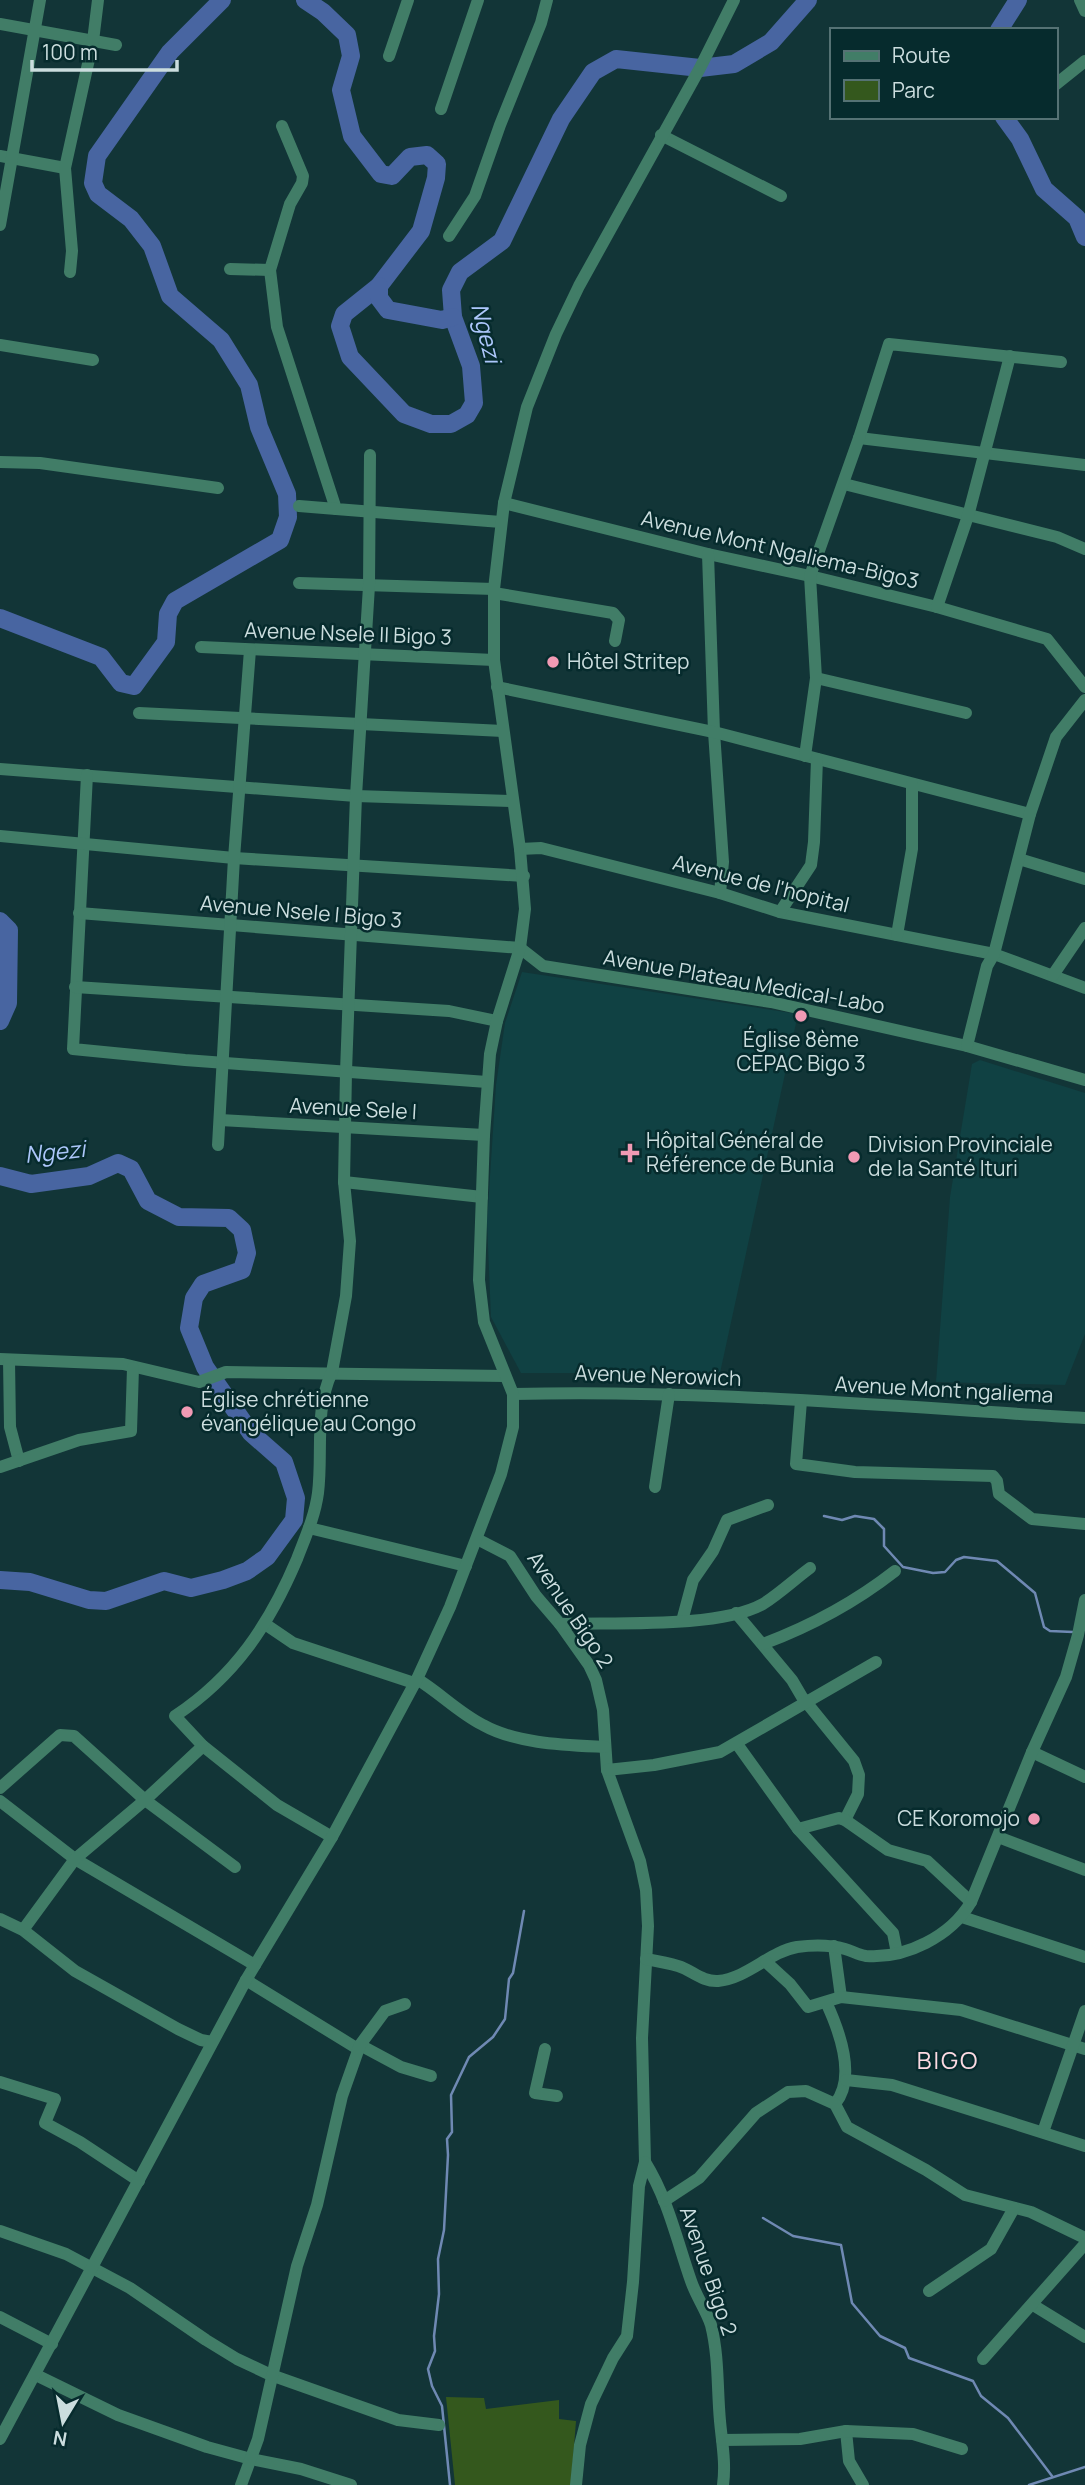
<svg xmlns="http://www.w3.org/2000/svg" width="1085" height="2485" viewBox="0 0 1085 2485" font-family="Manrope,sans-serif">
  <rect width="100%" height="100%" fill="#123537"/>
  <g fill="#104143">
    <polygon points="522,972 798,1014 720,1373 521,1373 491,1317 487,1222 496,1085 505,1023"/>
    <polygon points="980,1060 1085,1093 1085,1334 1065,1385 936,1382 950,1197 972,1064"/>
  </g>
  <polygon fill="#34581d" points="446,2397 484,2398 486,2409 559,2400 559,2419 576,2421 571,2485 455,2485"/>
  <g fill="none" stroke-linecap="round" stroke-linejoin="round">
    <g stroke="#6f89b3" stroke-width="2.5">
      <polyline points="824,1516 842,1520 855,1516 874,1519 884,1529 884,1546 903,1567 933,1573 945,1572 956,1560 964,1557 997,1561 1035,1593 1044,1627 1050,1631 1073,1632"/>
      <polyline points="763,2218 793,2236 841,2245 852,2303 880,2336 905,2348 909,2358 973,2381 981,2396 1008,2418 1052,2476"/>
      <polyline points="450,2485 442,2406 432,2386 428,2369 435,2351 434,2336 439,2294 438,2259 444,2230 448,2155 447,2139 452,2132 451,2095 469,2057 493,2037 505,2019 509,1979 513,1973 524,1911"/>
      <polyline points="1029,2485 1085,2467"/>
    </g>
    <g stroke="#4865a1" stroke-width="18">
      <polyline points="305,0 323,12 347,35 351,56 341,90 352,136 381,174 392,176 410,157 427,155 437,164 436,178 421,231 379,286 344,314 340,326 350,357 404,414 431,424 451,424 467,415 474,403 471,366 453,317 451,290 460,272 502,241 561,119 593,72 616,59 700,68 734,64 771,42 808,0"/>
      <polyline points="999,30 1018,0"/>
      <polyline points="1004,117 1020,139 1044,189 1077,218 1085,237"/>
      <polyline points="379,286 379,298 388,310 442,320 453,317"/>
      <polyline points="0,618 101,657 121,683 134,686 166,642 168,614 175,601 280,540 288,517 287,494 259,427 249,385 221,340 170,296 152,246 131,219 98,194 93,183 97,156 170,52 222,0"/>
      <polyline points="0,921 9,930 8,1003 0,1021"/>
      <polyline points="0,1176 31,1184 89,1176 118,1163 131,1169 148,1201 179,1217 229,1218 242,1230 247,1253 242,1270 203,1284 194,1298 189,1328 205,1367 251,1433 284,1462 296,1498 294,1520 267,1557 247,1571 223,1580 191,1588 164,1581 106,1601 89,1600 30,1582 0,1580"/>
    </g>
    <g stroke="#417d67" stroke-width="12">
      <polyline points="1080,0 1085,11"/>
      <polyline points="0,24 116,45"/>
      <polyline points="389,56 408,0"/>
      <polyline points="1055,85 1085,61"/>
      <polyline points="441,109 478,0"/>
      <polyline points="282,126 303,176 302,183 290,204 270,270 277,327 336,509 501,522"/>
      <polyline points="661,135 781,196"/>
      <polyline points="0,156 65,168"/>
      <polyline points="0,225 40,0"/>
      <polyline points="449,236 475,196 500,125 541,23 547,0"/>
      <polyline points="230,269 270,270"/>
      <polyline points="70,272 72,251 65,168 93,41 98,0"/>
      <polyline points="0,345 93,360"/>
      <polyline points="859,438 1085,465"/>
      <polyline points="0,462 40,463 218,488"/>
      <polyline points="844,484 1057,537 1085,549"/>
      <polyline points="504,503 708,554 810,576 937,607 1047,639 1085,687"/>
      <polyline points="299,506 336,509"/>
      <polyline points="708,554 714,732 723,862 720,893"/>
      <polyline points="299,583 494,589"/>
      <polyline points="494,593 613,613 619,620 615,641"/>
      <polyline points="937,607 968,516 1010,356"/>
      <polyline points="201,647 494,660"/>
      <polyline points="816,678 966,713"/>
      <polyline points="497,687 714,732 1030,814"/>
      <polyline points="139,713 503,731"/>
      <polyline points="805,756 816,678 810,576 859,438 889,344 1061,362"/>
      <polyline points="0,769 356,796 513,801"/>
      <polyline points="87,775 73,1049 185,1060 487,1082"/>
      <polyline points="0,836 234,858 524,876"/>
      <polyline points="520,849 541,848 720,893 780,912 994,954 1085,988"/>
      <polyline points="1019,859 1085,879"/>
      <polyline points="780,912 811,865 814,842 817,759"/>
      <polyline points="79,913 520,948 543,966 771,1002 967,1046 1085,1080"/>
      <polyline points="897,935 912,849 912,784"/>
      <polyline points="1053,975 1085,928"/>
      <polyline points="75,987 449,1011 497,1021"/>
      <polyline points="967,1046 987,966 994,954 1030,814 1056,737 1085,700"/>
      <polyline points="220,1120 484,1135"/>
      <polyline points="218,1145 234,858 250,650"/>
      <polyline points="344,1182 482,1197"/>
      <polyline points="0,1359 123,1364 199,1382 226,1372 505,1376"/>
      <polyline points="9,1360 10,1427 19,1461"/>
      <path d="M513 1394C704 1389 895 1407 1085 1418"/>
      <polyline points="801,1401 796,1464 855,1472 993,1476 997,1481 999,1494 1032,1519 1085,1524"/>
      <polyline points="0,1467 79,1440 131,1431 133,1368"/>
      <polyline points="655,1487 669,1394"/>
      <polyline points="309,1528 466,1566"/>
      <polyline points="477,1539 510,1556 536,1596 560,1624 589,1665 596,1680 603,1710 607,1770 640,1861 646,1890 648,1926 642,2038 645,2162 639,2186 633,2282 627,2336 613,2358 591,2404 580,2445 576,2485"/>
      <polyline points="736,1613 792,1680 802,1697 854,1761 859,1775 858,1794 845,1820"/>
      <polyline points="682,1621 693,1580 713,1551 727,1520 768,1505"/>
      <polyline points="265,1624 293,1643 414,1683"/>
      <path d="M560 1624C612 1622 718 1629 763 1604 779 1594 795 1579 810 1568"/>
      <path d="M763 1644C811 1626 854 1603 895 1571"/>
      <path d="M417 1679C440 1693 459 1713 483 1725 517 1744 566 1745 605 1747"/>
      <polyline points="737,1744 798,1829 839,1818 845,1820 888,1850 927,1861 971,1902"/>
      <polyline points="1032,1752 1085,1777"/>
      <polyline points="607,1770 654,1765 720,1752 876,1662"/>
      <polyline points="0,1788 60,1735 74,1736 145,1800 235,1867"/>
      <polyline points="0,1801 75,1859 255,1965"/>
      <polyline points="798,1829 893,1933 897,1953"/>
      <path d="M332 1837 277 1805 203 1746 175 1716C235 1676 269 1625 297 1559 305 1538 315 1516 318 1493 323 1453 314 1410 332 1372L346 1296 350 1241 344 1182 346 1072 356 796 369 586 370 455"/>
      <polyline points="998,1837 1085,1870"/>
      <polyline points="962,1917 1085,1957"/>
      <polyline points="0,1919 23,1930 75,1971 178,2029 201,2040 212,2042"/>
      <polyline points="23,1930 75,1859 145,1800 203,1746"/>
      <polyline points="834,1946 841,1997"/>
      <path d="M646 1959C657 1961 668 1963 678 1966 692 1970 702 1982 718 1981 748 1978 769 1952 797 1947 812 1945 831 1945 845 1949 852 1951 859 1955 866 1956 906 1959 951 1936 971 1902L1032 1752 1066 1677 1078 1635 1085 1600"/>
      <polyline points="766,1962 790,1984 808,2007 841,1997 961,2010 1085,2049"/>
      <polyline points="246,1980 358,2049"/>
      <path d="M826 2002C839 2030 857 2077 835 2104"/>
      <polyline points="360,2045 401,2067 431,2076"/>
      <polyline points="545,2049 535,2093 557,2096"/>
      <polyline points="846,2080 892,2085 1085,2146"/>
      <polyline points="0,2082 55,2099 45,2123 80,2142 139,2181"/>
      <polyline points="1043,2132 1085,2011"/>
      <path d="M645 2162C668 2199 677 2241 691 2281 696 2296 706 2310 711 2325 719 2357 717 2389 720 2421 722 2443 726 2463 723 2485"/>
      <polyline points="664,2201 699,2178 756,2113 788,2092 806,2091 835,2104 847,2127 926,2170 965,2195 1031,2212 1085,2238"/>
      <polyline points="0,2231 66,2254 130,2288 206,2340 237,2359 271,2375 398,2420 439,2425"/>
      <polyline points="929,2291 991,2249 1014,2208"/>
      <polyline points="1033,2305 1085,2337"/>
      <polyline points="0,2317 52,2344"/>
      <polyline points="983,2359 1085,2244"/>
      <polyline points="36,2375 118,2415 207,2447 251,2459 301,2469 351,2485"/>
      <polyline points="846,2431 849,2461 863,2485"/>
      <polyline points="0,2439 246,1980 332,1837 417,1679 450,1607 501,1474 513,1427 513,1394 484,1322 479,1280 484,1135 490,1054 497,1021 520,948 525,909 520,849 494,660 494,589 504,503 527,407 556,334 579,286 700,68 734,0"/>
      <polyline points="722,2440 800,2439 846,2431 913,2434 962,2449"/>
      <polyline points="241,2485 258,2439 297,2266 317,2205 342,2096 360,2045 385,2011 405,2004"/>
    </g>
  </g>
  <g fill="#f09ab4" stroke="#062b2d" stroke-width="2.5">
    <circle cx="553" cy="662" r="7"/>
    <circle cx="801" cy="1016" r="7"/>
    <path d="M626.5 1142.5h7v7h7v7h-7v7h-7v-7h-7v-7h7z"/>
    <circle cx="854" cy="1157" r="7"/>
    <circle cx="187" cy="1412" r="7"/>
    <circle cx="1034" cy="1819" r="7"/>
  </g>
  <g text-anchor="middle" stroke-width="5" stroke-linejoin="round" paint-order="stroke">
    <g font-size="21" fill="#cbddde" stroke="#062b2d">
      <text transform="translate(780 550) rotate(13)" y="7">Avenue Mont Ngaliema-Bigo3</text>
      <text transform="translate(348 634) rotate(2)" y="7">Avenue Nsele II Bigo 3</text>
      <text transform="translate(761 884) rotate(14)" y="7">Avenue de l'hopital</text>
      <text transform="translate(301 912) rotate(5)" y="7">Avenue Nsele I Bigo 3</text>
      <text transform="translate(744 982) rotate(10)" y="7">Avenue Plateau Medical-Labo</text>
      <text transform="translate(353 1109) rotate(3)" y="7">Avenue Sele I</text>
      <text transform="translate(658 1376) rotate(2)" y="7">Avenue Nerowich</text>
      <text transform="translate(944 1390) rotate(3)" y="7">Avenue Mont ngaliema</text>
      <text transform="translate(570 1610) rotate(56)" y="7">Avenue Bigo 2</text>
      <text transform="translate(708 2271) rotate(71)" y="7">Avenue Bigo 2</text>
    </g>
    <g font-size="21" fill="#cbddde" stroke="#062b2d" text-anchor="start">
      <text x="567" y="669">Hôtel Stritep</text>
      <text x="801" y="1047" text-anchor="middle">Église 8ème<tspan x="801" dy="24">CEPAC Bigo 3</tspan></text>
      <text x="646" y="1148">Hôpital Général de<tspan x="646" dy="24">Référence de Bunia</tspan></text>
      <text x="868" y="1152">Division Provinciale<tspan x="868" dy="24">de la Santé Ituri</tspan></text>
      <text x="201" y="1407">Église chrétienne<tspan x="201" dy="24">évangélique au Congo</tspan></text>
      <text x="1020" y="1826" text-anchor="end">CE Koromojo</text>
    </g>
    <g font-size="23" font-style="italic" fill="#adc7fb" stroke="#062b2d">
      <text transform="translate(486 333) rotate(76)" y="8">Ngezi</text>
      <text transform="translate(55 1152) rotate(-6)" y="8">Ngezi</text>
    </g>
    <g font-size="24" letter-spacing="2" fill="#fcdae3" stroke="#062b2d">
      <text x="948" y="2069">BIGO</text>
    </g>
  </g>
  <rect x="830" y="28" width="228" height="91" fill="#062b2d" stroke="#557274" stroke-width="2"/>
  <rect x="844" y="51" width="35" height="10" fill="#417d67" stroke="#557274" stroke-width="2"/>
  <text x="892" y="63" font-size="21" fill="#cbddde">Route</text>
  <rect x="844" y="80" width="35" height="21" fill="#34581d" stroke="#557274" stroke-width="2"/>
  <text x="892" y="98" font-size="21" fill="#cbddde">Parc</text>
  <g transform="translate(63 2422) rotate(190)" stroke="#062b2d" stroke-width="5" paint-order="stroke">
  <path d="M0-5L12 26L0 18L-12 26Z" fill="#cbddde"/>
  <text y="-10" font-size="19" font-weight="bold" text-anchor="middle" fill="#cbddde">N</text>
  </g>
  <path d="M32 60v10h145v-10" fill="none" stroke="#cbddde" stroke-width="3.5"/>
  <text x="42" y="60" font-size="21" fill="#cbddde" stroke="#062b2d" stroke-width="5" paint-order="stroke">100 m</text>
</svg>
